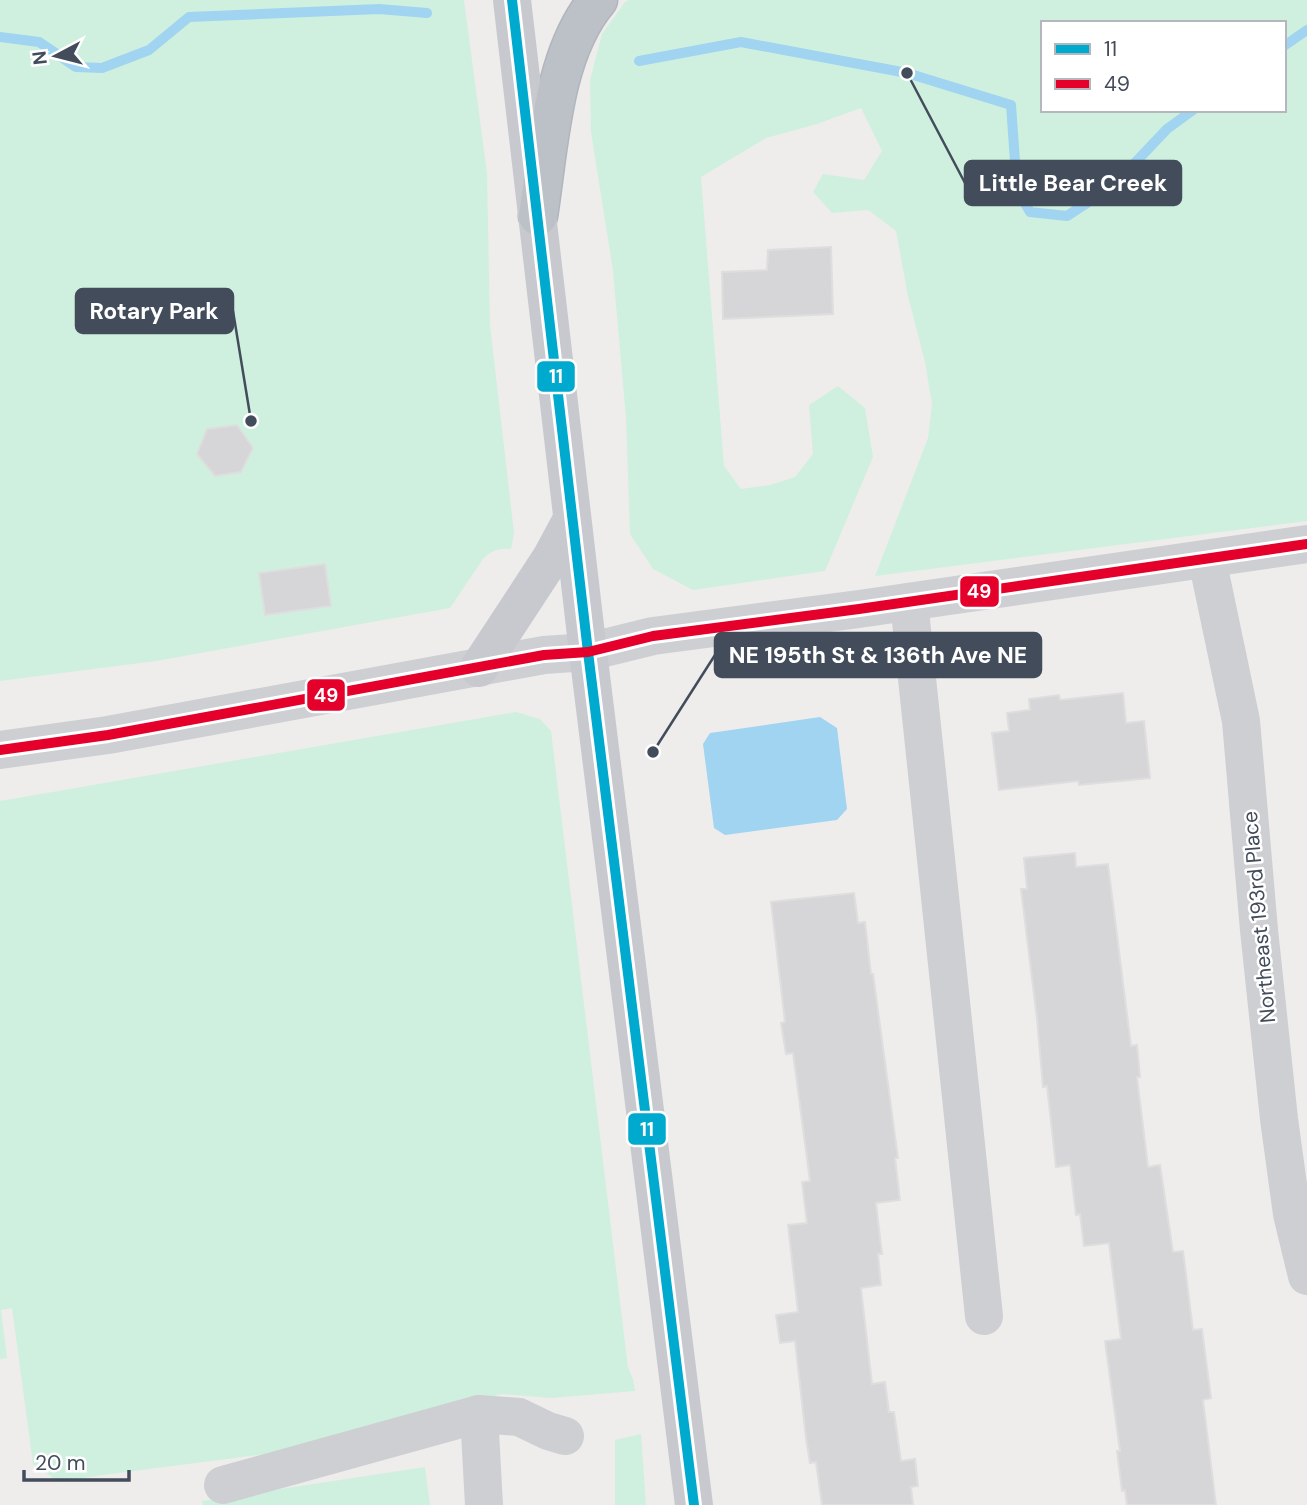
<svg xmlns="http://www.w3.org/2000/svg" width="1307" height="1505" viewBox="0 0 1307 1505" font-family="'DM Sans',sans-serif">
  <rect width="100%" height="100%" fill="#eeedec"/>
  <g fill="#cff0df" fill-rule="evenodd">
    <path d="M0 0H464L487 173 490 325 514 533 511 549C499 548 492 550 483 559L450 608 156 661 0 681Z"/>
    <path d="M629 0H1307V521L875 576 928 438 932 404 925 362 908 296 896 231 868 210 832 213 813 192 823 174 864 180 882 151 861 108 817 124 766 138 701 177 724 466 741 489 770 485 795 477 813 454 809 405 838 386 865 408 873 457 825 571 693 590 653 569 630 534 626 418 613 271 591 132 590 80 602 34 625 2ZM1043 23H1284V110H1043Z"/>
    <polygon points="516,712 540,719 551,731 628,1368 633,1379 635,1391 551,1398 502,1394 296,1450 103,1475 59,1482 33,1464 12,1308 1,1310 7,1358 0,1359 0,801"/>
    <polygon points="641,1434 646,1505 615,1505 615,1440"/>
    <polygon points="425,1467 430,1505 203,1505 202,1501"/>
  </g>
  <polygon fill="#a0d4f0" points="820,717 837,728 847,809 837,820 725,835 714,828 703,744 710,733"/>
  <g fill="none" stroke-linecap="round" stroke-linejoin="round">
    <g stroke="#a0d4f0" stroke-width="10">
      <polyline points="0,37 39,42 76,67 102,68 149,50 189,17 379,9 427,13"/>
      <polyline points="1284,46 1307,30"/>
      <polyline points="639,61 741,42 907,73 1011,105 1017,189 1030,212 1067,216 1113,186 1167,129 1193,110"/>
    </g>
  </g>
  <g fill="#d6d6d8" stroke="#dfdedf" stroke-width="2">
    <polygon points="831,247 833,314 723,319 722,272 767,270 768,250"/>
    <polygon points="237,425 253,448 241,472 215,476 197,454 207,429"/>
    <polygon points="325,564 331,606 265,615 259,573"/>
    <polygon points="1123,693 1126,723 1144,721 1150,778 1079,785 1078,781 999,790 992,733 1009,731 1007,713 1030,710 1029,699 1059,695 1060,700"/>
    <polygon points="1075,853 1076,867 1108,864 1131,1046 1137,1045 1140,1077 1137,1077 1148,1167 1160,1165 1173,1252 1183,1251 1193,1330 1202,1329 1211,1398 1203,1400 1216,1505 1127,1505 1125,1490 1122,1491 1117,1451 1120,1451 1105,1341 1121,1339 1109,1243 1084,1246 1080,1214 1076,1215 1070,1165 1056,1167 1047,1086 1043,1087 1037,1019 1021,889 1027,889 1024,858"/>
    <polygon points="854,893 858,923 865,922 871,974 873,974 898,1158 895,1158 900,1200 876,1203 882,1254 878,1254 881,1285 861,1288 872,1384 885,1382 889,1412 894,1412 901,1461 915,1459 918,1486 911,1487 913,1505 822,1505 816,1462 810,1463 806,1438 795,1341 780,1343 776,1315 798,1312 788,1225 807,1223 802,1182 810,1181 793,1053 786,1054 781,1023 785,1022 771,902"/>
  </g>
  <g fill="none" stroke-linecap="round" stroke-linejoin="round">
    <defs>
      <path id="highway" d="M538 216C549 147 552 54 598 0"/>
    </defs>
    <use href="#highway" stroke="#b1b5bd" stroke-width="41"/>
    <g stroke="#cecfd3" stroke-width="38">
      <polyline points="1207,559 1241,721 1259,930 1279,1119 1292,1214 1307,1276"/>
      <polyline points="909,602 984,1316"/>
      <polyline points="0,750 108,735 544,655 588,652 653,636 859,609 1307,544"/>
      <polyline points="479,1414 484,1505"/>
      <polyline points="223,1485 479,1414 519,1417 548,1431 565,1436"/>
    </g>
    <g stroke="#c7c9ce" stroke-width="38">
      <polyline points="512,0 588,652 694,1505"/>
      <polyline points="479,668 551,558 572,519"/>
    </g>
    <use href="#highway" stroke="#bcc0c7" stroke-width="38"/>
    <defs>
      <polyline id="bus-1" points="512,0 588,652 694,1505"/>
      <polyline id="bus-2" points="0,750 108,735 544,655 588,652 653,636 859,609 1307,544"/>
    </defs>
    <use href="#bus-1" stroke="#fff" stroke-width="16"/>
    <use href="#bus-2" stroke="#fff" stroke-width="16"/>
    <use href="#bus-1" stroke="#00a9ce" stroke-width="10"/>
    <use href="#bus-2" stroke="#e4002b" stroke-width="10"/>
  </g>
  <g text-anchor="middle" stroke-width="5" stroke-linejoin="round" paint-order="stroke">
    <g font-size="21" fill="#434c5b" stroke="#fff">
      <text transform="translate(1259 917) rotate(-95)" y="7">Northeast 193rd Place</text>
    </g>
  </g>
  <path fill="none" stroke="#434c5b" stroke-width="2.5" d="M907 73L965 183M251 421L233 311M653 752L715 655"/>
  <g fill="#434c5b" stroke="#fff" stroke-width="2.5">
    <circle cx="907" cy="73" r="7"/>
    <circle cx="251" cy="421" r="7"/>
    <circle cx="653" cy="752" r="7"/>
  </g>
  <g fill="#434c5b" stroke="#434c5b" stroke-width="2.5">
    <rect x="965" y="161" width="216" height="44" rx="7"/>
    <rect x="76" y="289" width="157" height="44" rx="7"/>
    <rect x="715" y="633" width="326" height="44" rx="7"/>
  </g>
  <g font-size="23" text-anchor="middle" font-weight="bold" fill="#fff">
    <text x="1073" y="191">Little Bear Creek</text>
    <text x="154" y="319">Rotary Park</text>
    <text x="878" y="663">NE 195th St &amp; 136th Ave NE</text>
  </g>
  <g stroke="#fff" stroke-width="2.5">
    <rect x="536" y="360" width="40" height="33" rx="7" fill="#00a9ce"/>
    <rect x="959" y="575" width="41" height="33" rx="7" fill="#e4002b"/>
    <rect x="306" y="678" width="40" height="34" rx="7" fill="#e4002b"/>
    <rect x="627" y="1112" width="40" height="34" rx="7" fill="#00a9ce"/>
  </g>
  <g font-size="19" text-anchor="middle" font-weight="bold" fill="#fff">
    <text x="556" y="383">11</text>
    <text x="979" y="598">49</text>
    <text x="326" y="702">49</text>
    <text x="647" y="1136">11</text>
  </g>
  <rect x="1041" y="21" width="245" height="91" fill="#ffffff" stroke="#b4b7bd" stroke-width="2"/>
  <rect x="1055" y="44" width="35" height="10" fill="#00a9ce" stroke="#b4b7bd" stroke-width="2"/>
  <text x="1104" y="56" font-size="21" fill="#434c5b">11</text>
  <rect x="1055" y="79" width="35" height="10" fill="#e4002b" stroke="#b4b7bd" stroke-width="2"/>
  <text x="1104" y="91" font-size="21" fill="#434c5b">49</text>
  <g transform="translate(56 56) rotate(263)" stroke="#ffffff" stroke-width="5" paint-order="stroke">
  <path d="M0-5L12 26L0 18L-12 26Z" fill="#434c5b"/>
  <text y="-10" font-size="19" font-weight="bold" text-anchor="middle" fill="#434c5b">N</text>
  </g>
  <path d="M24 1470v10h105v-10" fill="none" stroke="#434c5b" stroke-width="3.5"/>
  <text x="35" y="1470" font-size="21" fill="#434c5b" stroke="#ffffff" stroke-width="5" paint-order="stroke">20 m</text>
</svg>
